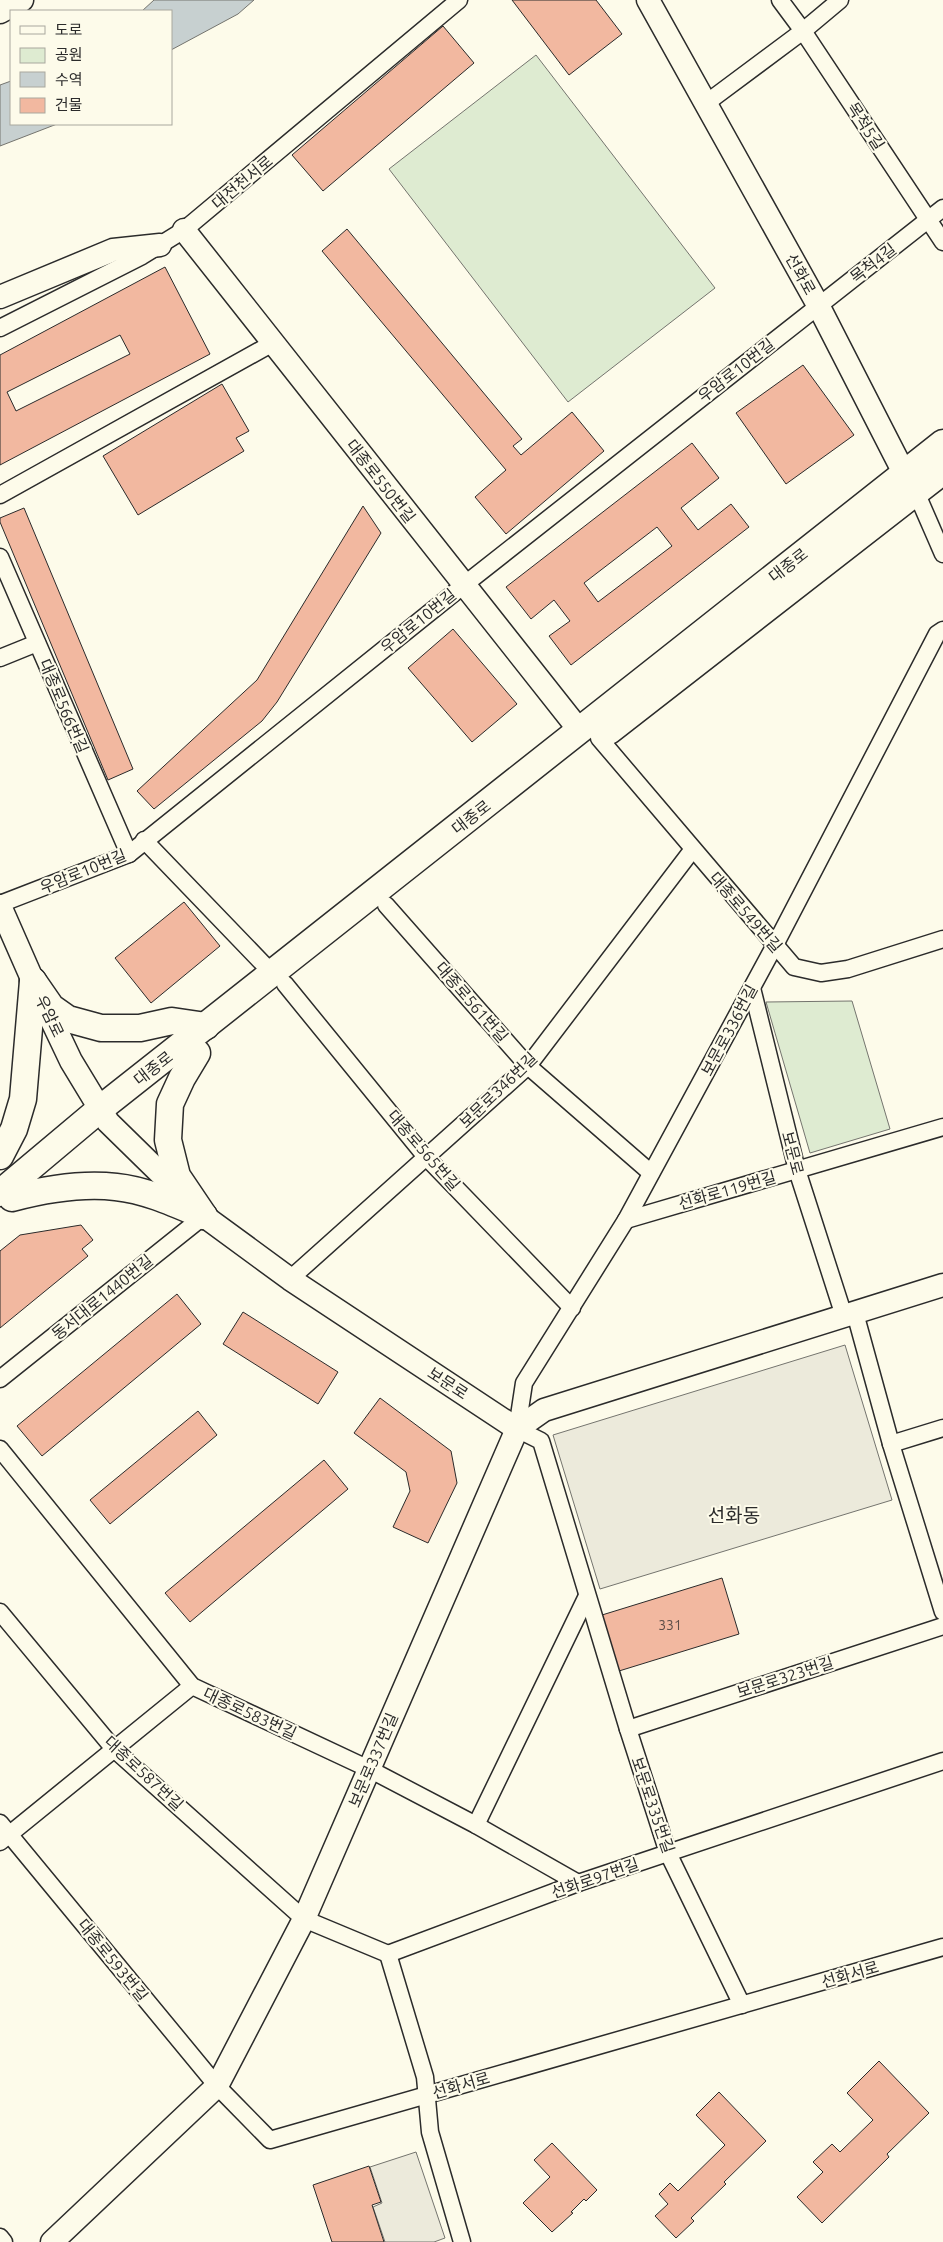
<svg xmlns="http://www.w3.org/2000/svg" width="943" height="2242" viewBox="0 0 943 2242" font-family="Ubuntu,'Noto Sans KR',sans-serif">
  <rect width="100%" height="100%" fill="#fdfbea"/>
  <g fill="#deebd1" stroke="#74746e">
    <polygon points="536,55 715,288 568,402 389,169"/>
    <polygon points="852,1001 890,1129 810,1153 766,1002"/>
  </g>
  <g fill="#eceadb" stroke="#74746e">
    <polygon points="845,1345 892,1500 600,1589 553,1435"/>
    <polygon points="416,2152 445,2238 434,2242 385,2242 373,2207 382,2203 370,2167"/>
  </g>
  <g fill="#c7d0d0" stroke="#74746e">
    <polygon points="154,0 254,0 238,14 171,50 171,11 142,11"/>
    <polygon points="11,81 11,124 57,124 0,146 0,85"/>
  </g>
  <g fill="#f2b8a0" stroke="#2b2b2b" fill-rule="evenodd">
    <polygon points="512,0 596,0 622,34 569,75"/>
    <polygon points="443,26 474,63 323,191 292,155"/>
    <polygon points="347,229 522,439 513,446 521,455 572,412 604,451 506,534 475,497 506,470 322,251"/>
    <path d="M165 267 210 354 0 465V355ZM120 335 130 354 16 411 7 392Z"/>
    <polygon points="803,365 854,435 786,484 736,413"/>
    <polygon points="222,384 249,431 236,438 244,451 138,515 103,456"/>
    <path d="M692 443 719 478 681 508 698 530 731 504 749 527 571 665 549 636 570 621 554 600 531 619 506 587ZM657 527 672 546 598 602 584 583Z"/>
    <polygon points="363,506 381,533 277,702 262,721 154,809 137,791 257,680"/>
    <polygon points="24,508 133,769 108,780 0,522 0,518"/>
    <polygon points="453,629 517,704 472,742 408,668"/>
    <polygon points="184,902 220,946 151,1003 115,958"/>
    <polygon points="81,1225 93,1240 82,1249 88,1256 0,1328 0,1251 20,1235"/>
    <polygon points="177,1294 201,1324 42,1456 17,1426"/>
    <polygon points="243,1312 338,1372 318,1404 223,1344"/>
    <polygon points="380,1398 451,1451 457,1483 428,1543 393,1527 410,1491 406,1472 354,1433"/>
    <polygon points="198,1411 217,1435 110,1524 90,1500"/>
    <polygon points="324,1460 348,1489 190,1622 165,1593"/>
    <polygon points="722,1578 739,1634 619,1671 602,1615"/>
    <polygon points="879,2061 929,2113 887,2154 889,2157 822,2223 797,2197 823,2172 813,2162 832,2144 840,2152 873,2120 847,2093"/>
    <polygon points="719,2092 766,2141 724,2182 726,2184 691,2218 694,2221 676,2238 655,2216 668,2204 659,2194 670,2183 678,2191 725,2145 696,2115"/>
    <polygon points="552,2143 597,2190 586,2201 584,2199 571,2212 573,2213 552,2232 523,2203 550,2177 534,2160"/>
    <polygon points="369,2166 381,2202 372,2205 384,2242 332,2242 313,2185"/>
  </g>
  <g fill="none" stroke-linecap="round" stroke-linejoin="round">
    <defs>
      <g id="street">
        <polyline points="780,0 803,31 943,242"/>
        <polyline points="705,104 803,31 840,0"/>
        <polyline points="0,328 142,256 184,230 459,0"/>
        <polyline points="916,492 943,554"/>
        <polyline points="0,495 273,343"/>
        <polyline points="0,557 129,854"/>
        <polyline points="0,658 37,643"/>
        <polyline points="599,738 794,967 821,973 848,969 943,939"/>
        <polyline points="144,840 272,973"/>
        <polyline points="0,904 129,854 464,585 943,208"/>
        <polyline points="386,905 528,1066 651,1173"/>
        <polyline points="285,984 426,1157 572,1308"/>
        <polyline points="752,988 797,1170 844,1316"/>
        <polyline points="626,1220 943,1127"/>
        <polyline points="290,1279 528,1066 693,849"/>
        <polyline points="855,1313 891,1444 943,1612"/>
        <polyline points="0,1379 204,1216"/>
        <polyline points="891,1444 943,1428"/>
        <polyline points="0,1449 192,1686 369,1769 476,1825 578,1883"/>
        <polyline points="0,1612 114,1749 304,1919 388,1954"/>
        <polyline points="628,1729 943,1626"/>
        <polyline points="0,1823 217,2086 270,2140 943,1947"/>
        <polyline points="476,1825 587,1596"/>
        <polyline points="0,1842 192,1686"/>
        <polyline points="388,1954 578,1883 943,1761"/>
        <polyline points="388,1954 425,2077 430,2132 462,2242"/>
        <polyline points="742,2005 668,1853 628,1729 541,1441 517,1429 524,1383 626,1220 775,945 937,634 943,630"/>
        <polyline points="0,2237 4,2242"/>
      </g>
      <g id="secondary">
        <polyline points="648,0 818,305 904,473 914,489"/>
        <polyline points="0,12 22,0"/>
        <polyline points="184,230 580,731"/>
        <polyline points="0,297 113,250 160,245"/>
        <polyline points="0,906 33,981 71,1061 108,1122 204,1216 290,1279 517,1429"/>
        <polyline points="517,1429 544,1410 943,1285"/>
        <polyline points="52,2242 217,2086 304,1919 517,1429"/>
      </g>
      <g id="primary">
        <polyline points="609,731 943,471"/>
        <polyline points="33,981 51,1007 68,1019 101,1028 140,1028 172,1021 206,1026"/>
        <polyline points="197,1053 182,1078 170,1104 168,1140 177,1176 204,1216"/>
        <polyline points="0,1156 14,1129 23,1099 33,981"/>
        <polyline points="0,1193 100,1109 943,443"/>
        <path d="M12 1198C46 1189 81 1183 116 1187 146 1190 176 1204 204 1216"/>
      </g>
    </defs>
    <use href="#street" stroke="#2b2b2b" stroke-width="19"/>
    <use href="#secondary" stroke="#2b2b2b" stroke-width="25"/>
    <use href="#primary" stroke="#2b2b2b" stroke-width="29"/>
    <use href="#street" stroke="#fdfbea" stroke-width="16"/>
    <use href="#secondary" stroke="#fdfbea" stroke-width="22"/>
    <use href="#primary" stroke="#fdfbea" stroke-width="26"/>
  </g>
  <g text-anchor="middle" stroke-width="4" stroke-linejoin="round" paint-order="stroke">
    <g font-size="14" fill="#5d4e48">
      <text x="670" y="1630">331</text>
    </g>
    <g font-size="16" fill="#2b2b2b" stroke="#fdfbea">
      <text transform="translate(866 126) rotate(57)" y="6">목척5길</text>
      <text transform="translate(242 182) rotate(-40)" y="6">대전천서로</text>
      <text transform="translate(873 263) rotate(-38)" y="6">목척4길</text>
      <text transform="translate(801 274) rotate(61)" y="6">선화로</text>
      <text transform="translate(736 370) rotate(-38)" y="6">우암로10번길</text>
      <text transform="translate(381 481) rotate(52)" y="6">대종로550번길</text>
      <text transform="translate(788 565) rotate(-38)" y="6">대종로</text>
      <text transform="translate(418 621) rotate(-39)" y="6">우암로10번길</text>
      <text transform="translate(64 706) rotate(67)" y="6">대종로566번길</text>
      <text transform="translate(471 817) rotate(-38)" y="6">대종로</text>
      <text transform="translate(83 871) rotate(-22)" y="6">우암로10번길</text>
      <text transform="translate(746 912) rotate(49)" y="6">대종로549번길</text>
      <text transform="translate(472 1002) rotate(49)" y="6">대종로561번길</text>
      <text transform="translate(50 1016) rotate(64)" y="6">우암로</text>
      <text transform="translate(729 1030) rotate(-62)" y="6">보문로336번길</text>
      <text transform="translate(153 1068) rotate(-38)" y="6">대종로</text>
      <text transform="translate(498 1090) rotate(-44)" y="6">보문로346번길</text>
      <text transform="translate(424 1150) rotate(49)" y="6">대종로565번길</text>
      <text transform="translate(793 1153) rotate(75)" y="6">보문로</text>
      <text transform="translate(727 1190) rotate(-16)" y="6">선화로119번길</text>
      <text transform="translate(102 1297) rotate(-39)" y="6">동서대로1440번길</text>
      <text transform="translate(448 1383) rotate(33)" y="6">보문로</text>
      <text transform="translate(785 1677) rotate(-18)" y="6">보문로323번길</text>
      <text transform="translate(250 1713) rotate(25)" y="6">대종로583번길</text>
      <text transform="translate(373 1760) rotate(-67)" y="6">보문로337번길</text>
      <text transform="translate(144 1773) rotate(43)" y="6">대종로587번길</text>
      <text transform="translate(653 1805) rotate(71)" y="6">보문로335번길</text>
      <text transform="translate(595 1878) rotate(-19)" y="6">선화로97번길</text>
      <text transform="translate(113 1960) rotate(51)" y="6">대종로593번길</text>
      <text transform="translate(850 1974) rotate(-16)" y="6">선화서로</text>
      <text transform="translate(461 2085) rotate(-16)" y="6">선화서로</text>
    </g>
    <g font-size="19" fill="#2b2b2b" stroke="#fdfbea">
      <text x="734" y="1522">선화동</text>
    </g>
  </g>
  <rect x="10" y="10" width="162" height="115" fill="#fdfbea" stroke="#a9a89e"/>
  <rect x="20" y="26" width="25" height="8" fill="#fdfbea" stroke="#a9a89e"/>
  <text x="55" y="35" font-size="15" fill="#2b2b2b">도로</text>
  <rect x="20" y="48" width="25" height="15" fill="#deebd1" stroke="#a9a89e"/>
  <text x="55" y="60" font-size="15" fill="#2b2b2b">공원</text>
  <rect x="20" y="72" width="25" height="15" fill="#c7d0d0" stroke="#a9a89e"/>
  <text x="55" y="85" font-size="15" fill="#2b2b2b">수역</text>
  <rect x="20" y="98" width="25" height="15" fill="#f2b8a0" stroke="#a9a89e"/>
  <text x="55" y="110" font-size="15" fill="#2b2b2b">건물</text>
</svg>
